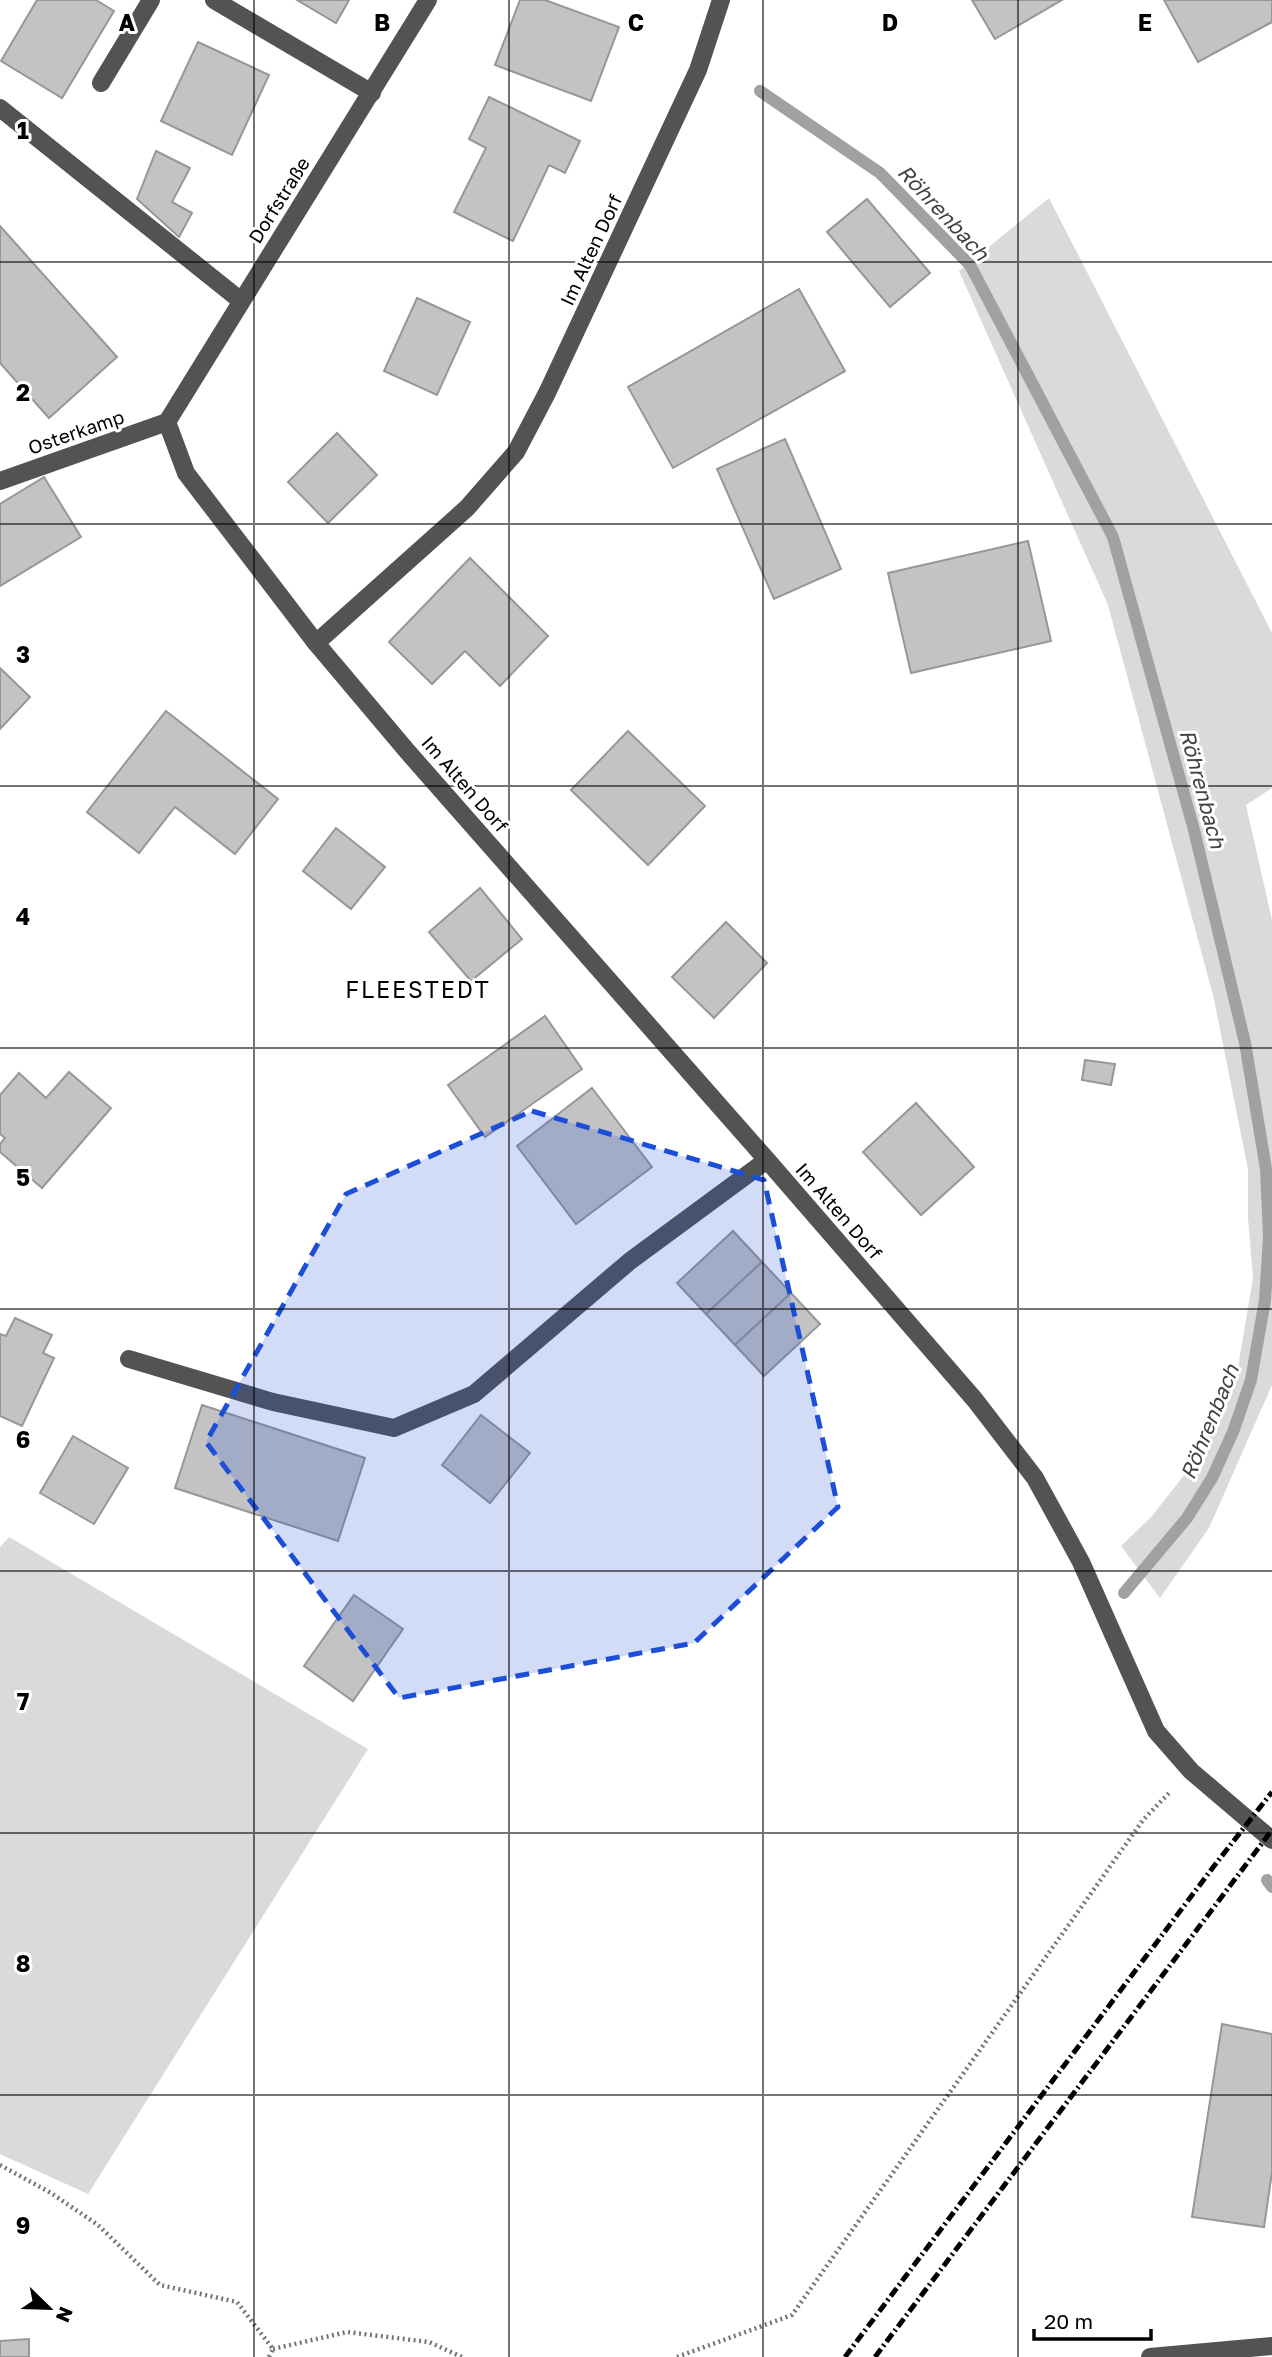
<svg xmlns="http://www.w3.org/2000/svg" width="1272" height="2357" viewBox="0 0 1272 2357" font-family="'Golos Text',sans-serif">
  <rect width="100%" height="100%" fill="#fff"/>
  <g fill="#dadada">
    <polygon points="1049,198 1272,633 1272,788 1246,805 1272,920 1272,1385 1209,1528 1160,1598 1121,1546 1152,1516 1192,1465 1236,1379 1253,1278 1248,1218 1248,1169 1214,999 1108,605 959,271"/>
    <polygon points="9,1537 368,1749 88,2194 0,2154 0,1547"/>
  </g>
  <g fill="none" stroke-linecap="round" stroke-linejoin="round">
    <g stroke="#a1a1a1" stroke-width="12">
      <polyline points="760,91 880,173 970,265 1113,537 1194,830 1245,1043 1266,1169 1269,1237 1265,1300 1251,1380 1233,1432 1212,1478 1187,1518 1124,1593"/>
      <polyline points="1267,1880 1272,1887"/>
    </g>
  </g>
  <g fill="#c3c3c3" stroke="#979797" stroke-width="2">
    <polygon points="37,0 96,0 114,11 62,98 1,61"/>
    <polygon points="297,0 349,0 336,23"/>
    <polygon points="520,0 545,0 619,27 591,101 495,65"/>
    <polygon points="972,0 1062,0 995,39"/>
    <polygon points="1164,0 1272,0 1272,22 1198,62"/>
    <polygon points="198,42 269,75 232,155 161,121"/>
    <polygon points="489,97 580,141 565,173 549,165 513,241 454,212 486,148 469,139"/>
    <polygon points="156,151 190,168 172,202 192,213 179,237 137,199"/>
    <polygon points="867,199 930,273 890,307 827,232"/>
    <polygon points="0,226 117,357 49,418 0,363"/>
    <polygon points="799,289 845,371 673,468 628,387"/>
    <polygon points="417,298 470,322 437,395 384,371"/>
    <polygon points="337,433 377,475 328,523 288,482"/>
    <polygon points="785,439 841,569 774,599 717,469"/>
    <polygon points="44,477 81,537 0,586 0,504"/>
    <polygon points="1028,541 1051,641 911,673 888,573"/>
    <polygon points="470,558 548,636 500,686 465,651 432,684 389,642"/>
    <polygon points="0,668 30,697 0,729"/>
    <polygon points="166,711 278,799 235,854 175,807 139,853 87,812"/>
    <polygon points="628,731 705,806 648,865 571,790"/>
    <polygon points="336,828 385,867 351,909 303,871"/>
    <polygon points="480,888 522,939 471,981 429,932"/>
    <polygon points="726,922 767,963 714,1018 672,977"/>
    <polygon points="545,1016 582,1069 485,1137 448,1085"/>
    <polygon points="1085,1060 1115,1064 1111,1085 1082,1080"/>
    <polygon points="69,1072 111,1108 42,1188 0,1152 0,1144 5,1138 0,1134 0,1095 19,1073 46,1098"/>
    <polygon points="592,1088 652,1167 576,1224 517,1146"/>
    <polygon points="916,1103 974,1167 921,1215 863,1152"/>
    <polygon points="733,1231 762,1262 706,1314 677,1283"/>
    <polygon points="762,1262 791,1293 735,1345 706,1314"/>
    <polygon points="791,1293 820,1324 764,1376 735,1345"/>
    <polygon points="15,1318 52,1335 43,1353 54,1358 22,1426 0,1416 0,1334 6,1336"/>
    <polygon points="202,1405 365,1458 338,1541 175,1488"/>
    <polygon points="481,1415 530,1453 490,1503 442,1465"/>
    <polygon points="73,1436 128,1468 94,1524 40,1493"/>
    <polygon points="354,1595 403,1629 353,1701 304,1666"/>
    <polygon points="1222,2024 1272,2034 1272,2172 1264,2227 1192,2217"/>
    <polygon points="29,2339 29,2357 0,2357 0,2341"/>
  </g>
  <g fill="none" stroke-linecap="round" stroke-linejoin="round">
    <g stroke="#757575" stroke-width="4.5" stroke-dasharray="2 3.5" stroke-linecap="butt">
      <polyline points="0,2165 51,2193 98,2225 160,2285 237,2302 273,2349"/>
      <polyline points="273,2349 347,2332 429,2342 462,2357"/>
      <polyline points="269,2357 273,2349"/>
      <polyline points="677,2357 792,2315 1143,1820 1171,1791"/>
    </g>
    <g stroke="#535353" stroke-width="18">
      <polyline points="214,0 372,93"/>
      <polyline points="101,83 151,0"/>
      <polyline points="0,108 240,300"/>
      <polyline points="167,422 186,473 316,643 407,751 767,1160 975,1400 1035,1478 1081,1562 1156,1731 1191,1771 1272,1840"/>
      <polyline points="167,422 428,0"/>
      <polyline points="0,481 167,422"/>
      <polyline points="316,643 467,508 516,452 547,393 698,70 721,0"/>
      <polyline points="129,1359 273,1402 394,1428 474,1394 630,1261 767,1160"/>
      <polyline points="1150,2357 1272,2346"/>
    </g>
    <g stroke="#000" stroke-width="5" stroke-dasharray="10 3.5 2 3.5" stroke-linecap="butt">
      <polyline points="845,2357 1214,1866 1272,1792"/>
      <polyline points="875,2357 1272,1830"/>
    </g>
  </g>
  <path fill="#1d4ed8" fill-opacity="0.2" stroke="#1d4ed8" stroke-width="5" stroke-dasharray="14 9" stroke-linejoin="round" d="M532 1111 764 1180 838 1507 694 1643 399 1698 206 1442 346 1194Z"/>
  <path fill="none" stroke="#000" stroke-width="2" stroke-opacity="0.55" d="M254 0V2357M509 0V2357M763 0V2357M1018 0V2357M0 262H1272M0 524H1272M0 786H1272M0 1048H1272M0 1309H1272M0 1571H1272M0 1833H1272M0 2095H1272"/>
  <g text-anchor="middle" stroke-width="6" stroke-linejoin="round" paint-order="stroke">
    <g font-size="19" fill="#000" stroke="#fff">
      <text transform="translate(279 200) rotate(-58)" y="7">Dorfstraße</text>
      <text transform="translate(591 250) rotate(-65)" y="7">Im Alten Dorf</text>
      <text transform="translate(76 432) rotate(-19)" y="7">Osterkamp</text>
      <text transform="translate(465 784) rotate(49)" y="7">Im Alten Dorf</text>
      <text transform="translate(839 1211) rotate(49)" y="7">Im Alten Dorf</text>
    </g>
    <g font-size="21" font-style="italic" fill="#424242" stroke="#fff">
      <text transform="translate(943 213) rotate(47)" y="7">Röhrenbach</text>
      <text transform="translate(1202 789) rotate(75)" y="7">Röhrenbach</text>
      <text transform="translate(1210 1422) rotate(-68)" y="7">Röhrenbach</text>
    </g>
    <g font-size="23" letter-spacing="2" fill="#000" stroke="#fff">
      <text x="418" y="998">FLEESTEDT</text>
    </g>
  </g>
  <g font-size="23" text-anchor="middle" font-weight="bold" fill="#000" stroke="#fff" stroke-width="6" stroke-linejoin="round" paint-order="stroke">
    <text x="127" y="31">A</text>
    <text x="382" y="31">B</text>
    <text x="636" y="31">C</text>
    <text x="890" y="31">D</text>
    <text x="1145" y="31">E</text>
    <text x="23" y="139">1</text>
    <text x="23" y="401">2</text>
    <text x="23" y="663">3</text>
    <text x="23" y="925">4</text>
    <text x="23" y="1186">5</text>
    <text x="23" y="1448">6</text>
    <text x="23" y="1710">7</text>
    <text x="23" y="1972">8</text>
    <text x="23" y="2234">9</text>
  </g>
  <g transform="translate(49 2308) rotate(113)" stroke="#ffffff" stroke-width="5" paint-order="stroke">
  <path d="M0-5L12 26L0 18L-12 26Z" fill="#000000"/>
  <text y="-10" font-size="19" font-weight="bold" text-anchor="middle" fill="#000000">N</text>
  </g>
  <path d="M1034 2329v10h117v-10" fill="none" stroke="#000000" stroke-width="3.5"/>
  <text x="1044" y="2329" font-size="21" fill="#000000" stroke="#ffffff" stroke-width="5" paint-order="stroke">20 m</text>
</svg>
